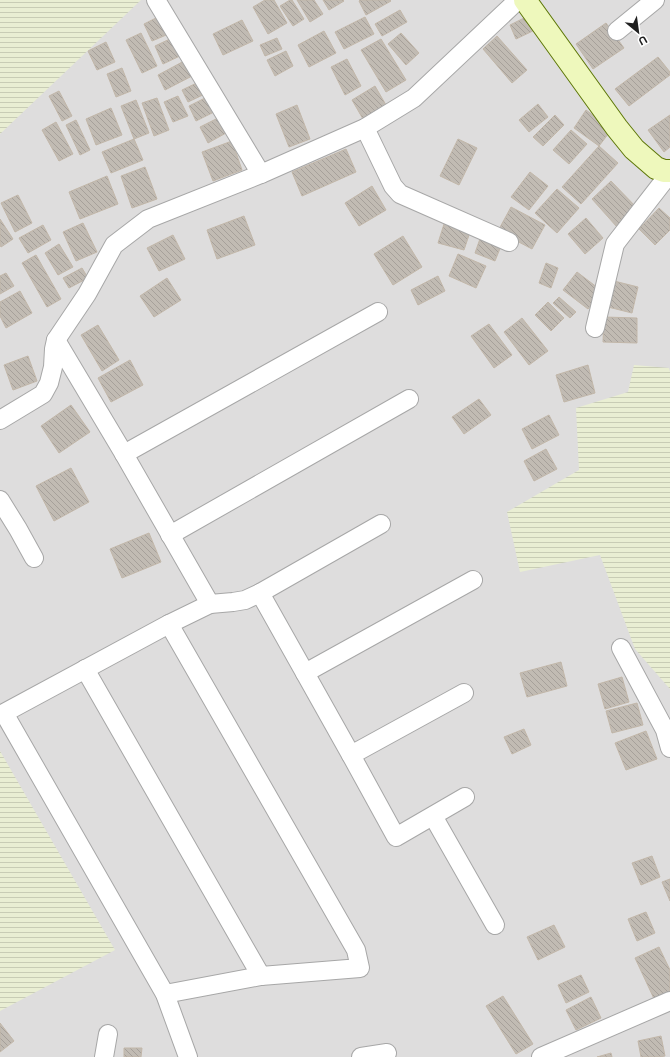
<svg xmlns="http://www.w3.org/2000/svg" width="670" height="1057" viewBox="0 0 670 1057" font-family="Helvetica,sans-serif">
  <defs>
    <pattern id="farmland-rules" width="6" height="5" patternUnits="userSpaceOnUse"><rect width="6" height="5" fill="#e9eed3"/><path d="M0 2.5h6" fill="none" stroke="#c8ccb5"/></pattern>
    <pattern id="building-back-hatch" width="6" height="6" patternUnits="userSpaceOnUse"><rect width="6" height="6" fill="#c1bbb3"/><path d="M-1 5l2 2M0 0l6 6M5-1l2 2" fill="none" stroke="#a6a09a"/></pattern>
  </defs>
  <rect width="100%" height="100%" fill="#f0eee7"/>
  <rect fill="#dedddd" x="0" y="0" width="670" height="1057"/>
  <g fill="url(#farmland-rules)">
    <polygon points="0,0 141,0 0,134"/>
    <polygon points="634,365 669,368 670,372 670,689 635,649 600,555 520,572 507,512 579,470 576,408 628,392"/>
    <polygon points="0,751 115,950 0,1011"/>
  </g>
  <g fill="url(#building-back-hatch)" stroke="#c2b7a9">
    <polygon points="265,0 274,0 287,23 268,34 253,7"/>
    <polygon points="290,0 292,0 304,19 293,26 280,6"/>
    <polygon points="297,0 314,0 323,14 310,22"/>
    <polygon points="323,0 343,0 344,1 329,10"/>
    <polygon points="360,0 390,0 391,1 366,15 359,1"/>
    <polygon points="400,10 407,22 382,36 375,24"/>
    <polygon points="162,15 171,33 152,41 144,24"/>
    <polygon points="530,15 537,29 516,39 510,25"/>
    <polygon points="365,17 374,34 344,49 335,32"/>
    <polygon points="242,20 253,41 223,55 213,34"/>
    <polygon points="606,23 624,48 593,69 576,44"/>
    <polygon points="324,31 336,53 309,67 298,45"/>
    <polygon points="141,33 157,66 142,73 126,40"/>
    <polygon points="401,33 419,53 406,65 388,44"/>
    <polygon points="497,36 527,70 512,83 483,49"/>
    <polygon points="174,37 182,55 163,64 155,46"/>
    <polygon points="277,38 282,49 265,56 260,45"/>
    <polygon points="381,39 406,80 386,92 361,50"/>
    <polygon points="106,42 115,62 97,70 88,51"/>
    <polygon points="286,51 293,66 275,76 267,60"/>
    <polygon points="658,57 670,72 670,75 629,106 615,89"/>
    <polygon points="347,59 361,86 345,95 331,67"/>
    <polygon points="186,60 194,75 165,90 158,75"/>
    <polygon points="122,68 131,91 116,97 107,74"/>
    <polygon points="203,80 209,92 188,102 182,90"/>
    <polygon points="375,86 386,105 363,119 352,100"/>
    <polygon points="59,91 72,116 62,121 49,96"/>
    <polygon points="178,96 188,116 173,122 164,102"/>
    <polygon points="209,96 216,111 196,121 189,106"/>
    <polygon points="157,98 169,130 154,136 142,103"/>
    <polygon points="136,100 149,133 134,139 121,106"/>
    <polygon points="538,104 548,117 529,132 519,120"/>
    <polygon points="297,105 310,139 289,147 276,114"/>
    <polygon points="111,108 122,135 96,145 86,119"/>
    <polygon points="586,110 612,129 599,146 574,128"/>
    <polygon points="555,115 564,125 543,146 533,137"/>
    <polygon points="670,115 670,147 664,152 648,130"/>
    <polygon points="218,118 226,133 208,143 200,127"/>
    <polygon points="76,120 90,150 80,155 66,125"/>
    <polygon points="56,122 73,154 59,161 42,130"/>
    <polygon points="571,130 587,144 569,164 553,150"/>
    <polygon points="134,139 143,160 111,173 102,152"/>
    <polygon points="458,139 477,148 459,185 440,176"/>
    <polygon points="232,141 242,170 213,181 202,152"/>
    <polygon points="599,146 618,163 581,204 562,187"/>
    <polygon points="346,149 356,172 302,196 292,172"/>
    <polygon points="145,167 157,199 132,208 121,176"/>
    <polygon points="530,172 548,186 529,210 511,197"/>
    <polygon points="107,176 118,204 80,219 69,192"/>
    <polygon points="611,181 637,208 617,227 592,199"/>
    <polygon points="372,186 386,210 359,226 345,203"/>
    <polygon points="557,189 579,208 557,233 535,213"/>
    <polygon points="18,195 32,223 15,232 1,203"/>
    <polygon points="511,207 545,225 532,249 498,231"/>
    <polygon points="659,208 670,218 670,230 655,245 639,229"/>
    <polygon points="244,216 255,245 217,259 207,230"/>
    <polygon points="586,218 603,238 585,254 568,234"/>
    <polygon points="0,219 13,239 1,247 0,245"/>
    <polygon points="445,221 471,229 464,250 438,243"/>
    <polygon points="83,223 97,252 76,261 63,232"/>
    <polygon points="43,225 51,240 28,253 19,238"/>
    <polygon points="482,233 503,241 495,261 475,253"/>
    <polygon points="173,235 185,259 159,271 147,248"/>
    <polygon points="403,236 422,267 393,285 374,254"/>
    <polygon points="59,244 73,267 58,275 45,253"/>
    <polygon points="458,254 486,266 476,288 449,276"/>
    <polygon points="36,255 61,299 47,307 22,263"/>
    <polygon points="546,263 558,268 551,288 539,283"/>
    <polygon points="82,268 88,278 69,288 63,278"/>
    <polygon points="577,272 602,291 588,309 563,290"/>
    <polygon points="6,273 14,286 0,294 0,276"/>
    <polygon points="438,276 445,291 418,305 411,290"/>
    <polygon points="167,278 181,300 154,317 140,296"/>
    <polygon points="614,281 638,287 632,313 608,307"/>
    <polygon points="20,291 32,313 6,328 0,316 0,302"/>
    <polygon points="559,297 576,312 570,318 553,303"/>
    <polygon points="548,302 564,318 551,331 535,315"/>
    <polygon points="604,317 637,318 637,343 603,342"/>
    <polygon points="522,318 548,351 529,365 504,332"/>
    <polygon points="489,324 512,355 494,368 471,336"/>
    <polygon points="98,325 119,360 102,371 81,335"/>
    <polygon points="28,356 37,381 13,390 4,365"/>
    <polygon points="130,360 143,385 111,402 98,378"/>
    <polygon points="588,365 595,393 564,402 556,375"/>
    <polygon points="479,399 491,415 464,434 452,417"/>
    <polygon points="71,405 90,432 59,453 41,426"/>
    <polygon points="549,415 559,435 532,449 522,429"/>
    <polygon points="546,449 557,469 534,481 524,461"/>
    <polygon points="71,468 89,502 54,521 36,486"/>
    <polygon points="149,533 161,562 122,578 110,549"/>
    <polygon points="561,662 567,686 527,697 520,673"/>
    <polygon points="622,677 629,702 605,709 598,684"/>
    <polygon points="637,703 643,725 612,733 606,711"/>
    <polygon points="524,729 531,745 512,754 504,737"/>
    <polygon points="646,731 657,759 626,770 615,743"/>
    <polygon points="652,856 660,877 641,885 632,863"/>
    <polygon points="670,879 670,901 662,882"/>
    <polygon points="646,912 655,933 637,941 628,919"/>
    <polygon points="554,925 565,947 538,960 527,937"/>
    <polygon points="659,947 670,970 670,996 656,1003 635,958"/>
    <polygon points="581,975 589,992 566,1003 558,985"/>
    <polygon points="503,996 533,1044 516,1054 486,1006"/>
    <polygon points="591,997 601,1018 576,1030 566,1010"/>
    <polygon points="0,1023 14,1041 0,1052"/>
    <polygon points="661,1036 665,1056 659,1057 641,1057 638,1041"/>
    <polygon points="124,1048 142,1048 141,1057 124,1057"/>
    <polygon points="611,1053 612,1057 597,1057"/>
  </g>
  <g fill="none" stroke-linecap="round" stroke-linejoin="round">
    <defs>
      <g id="street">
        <polyline points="156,0 261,174"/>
        <polyline points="617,31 655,0"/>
        <polyline points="365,128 393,186 400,194 509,242"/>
        <polyline points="595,328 615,244 618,240 670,173"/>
        <polyline points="56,340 124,454 210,604 169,624 4,713 165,994 188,1057"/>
        <polyline points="0,420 43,394 49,383 53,367 54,349 56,340 87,294 114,245 148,219 261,174 365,128 414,98 518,0"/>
        <polyline points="124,454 378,312"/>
        <polyline points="0,500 18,529 34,558"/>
        <polyline points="170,535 409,399"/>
        <polyline points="260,593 305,673 473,580"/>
        <polyline points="210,604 233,602 245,600 260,593 381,524"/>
        <polyline points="621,648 665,730 670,748"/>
        <polyline points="85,669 261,976"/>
        <polyline points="305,673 351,755 464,693"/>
        <polyline points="351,755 396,837 465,797"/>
        <polyline points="433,816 495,925"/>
        <polyline points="165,994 261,976 360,968 356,950 169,624"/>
        <polyline points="104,1057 108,1034"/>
        <polyline points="361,1057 387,1053"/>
        <polyline points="541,1057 670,1001"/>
      </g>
      <polyline id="secondary" points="525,0 617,128 634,149 656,168 664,171 670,171"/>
    </defs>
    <use href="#street" stroke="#a7a7a7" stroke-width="20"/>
    <use href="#secondary" stroke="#5d7707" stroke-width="24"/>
    <use href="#street" stroke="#fff" stroke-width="18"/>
    <use href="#secondary" stroke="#eef8bc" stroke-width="22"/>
  </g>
  <g transform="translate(638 32) rotate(151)" stroke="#ffffff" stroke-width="3" paint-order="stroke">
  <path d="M0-3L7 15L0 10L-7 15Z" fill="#202020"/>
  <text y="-6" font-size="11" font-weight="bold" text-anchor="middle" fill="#202020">U</text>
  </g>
</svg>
